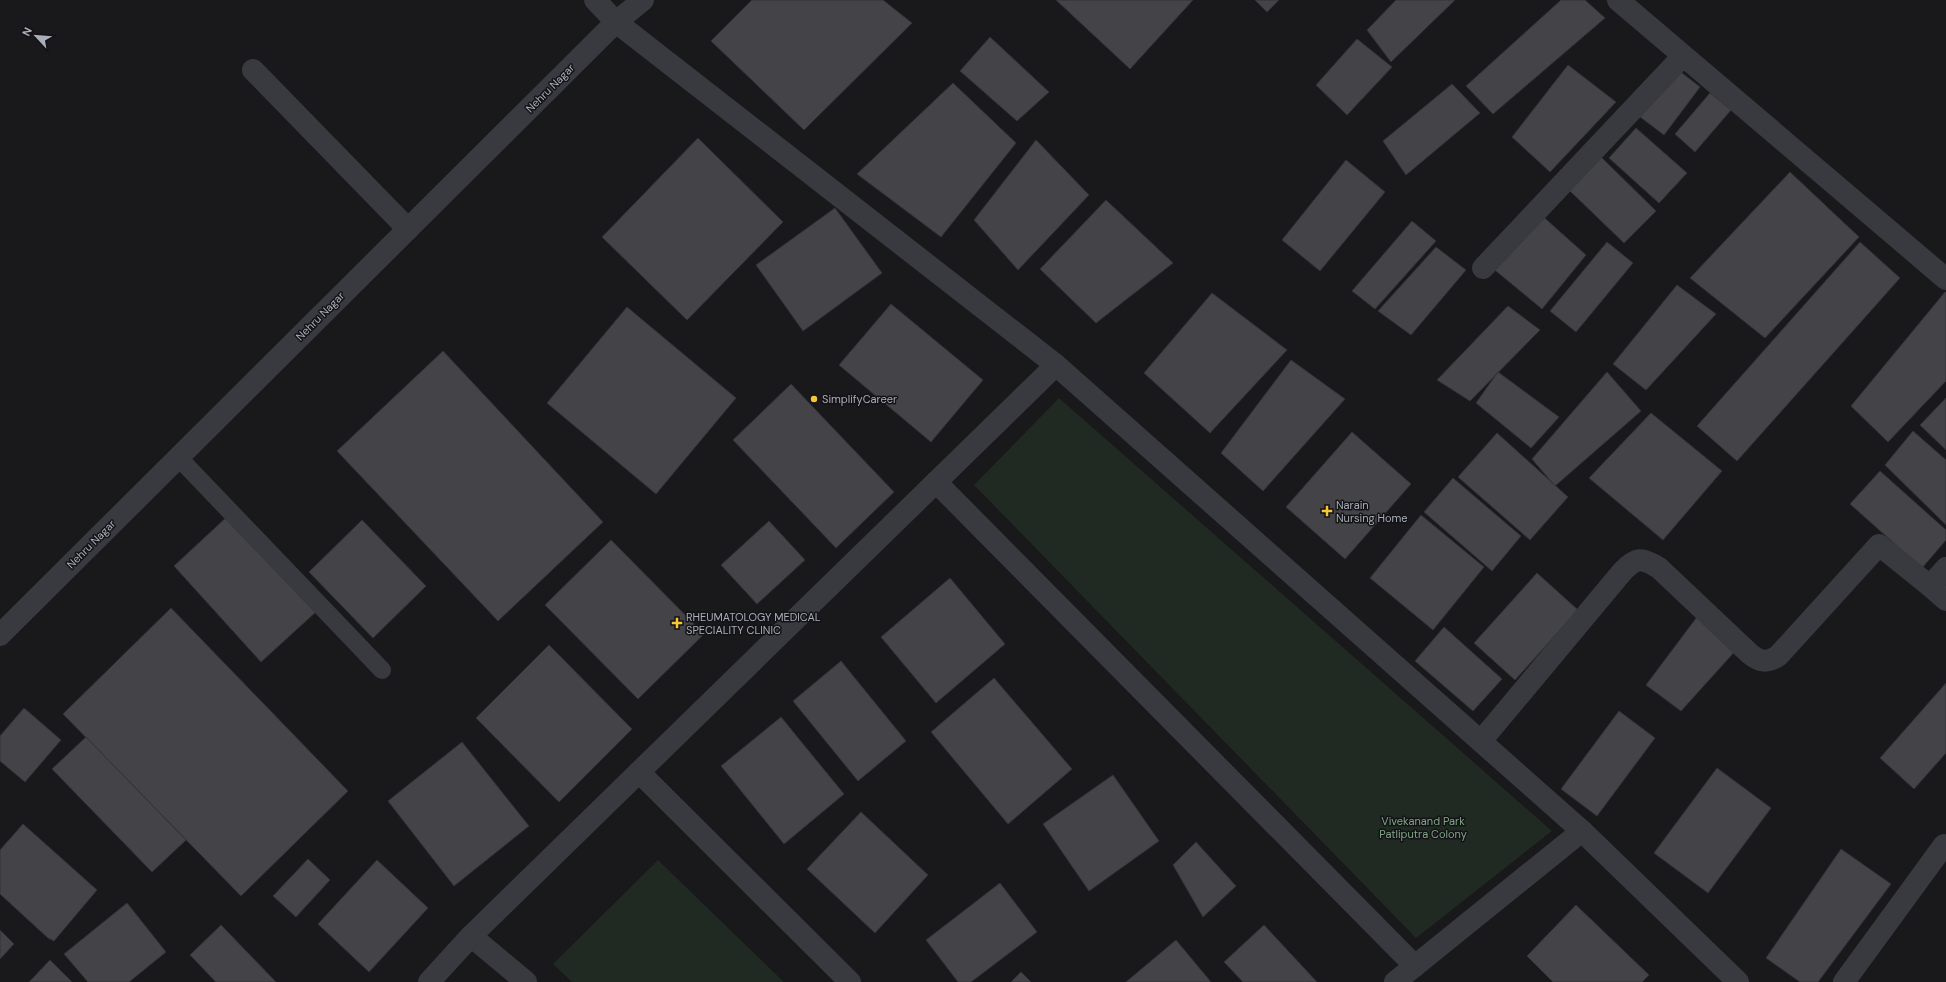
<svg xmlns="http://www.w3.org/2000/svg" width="1946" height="982" viewBox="0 0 1946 982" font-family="'DM Sans',sans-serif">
  <rect width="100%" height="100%" fill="#19181b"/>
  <g fill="#202922">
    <polygon points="1059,398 1552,831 1416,938 974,485"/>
    <polygon points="658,860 784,982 572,982 553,964"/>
  </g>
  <g fill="#434348" stroke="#333237">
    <polygon points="752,0 883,0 912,23 804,130 711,41"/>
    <polygon points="1056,0 1193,0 1130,69"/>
    <polygon points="1255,0 1279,0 1267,12"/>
    <polygon points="1396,0 1455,0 1391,62 1367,30"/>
    <polygon points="1561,0 1585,0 1605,18 1493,114 1466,86"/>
    <polygon points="990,37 1049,92 1017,121 960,71"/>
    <polygon points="1357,39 1392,67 1347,115 1316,85"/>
    <polygon points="1568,65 1616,102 1550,172 1512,137"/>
    <polygon points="1678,70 1700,87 1664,135 1639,116"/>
    <polygon points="953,83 1016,143 941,237 857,174"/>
    <polygon points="1452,84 1480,113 1406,175 1383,141"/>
    <polygon points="1710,93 1731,110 1695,152 1675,134"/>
    <polygon points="1636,128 1687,173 1659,203 1609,158"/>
    <polygon points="698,138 783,222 687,320 602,237"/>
    <polygon points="1036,140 1089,195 1018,270 974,220"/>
    <polygon points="1601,157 1656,211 1624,243 1569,190"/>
    <polygon points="1346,160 1385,192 1320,271 1282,240"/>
    <polygon points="1790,172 1859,237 1765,338 1690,278"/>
    <polygon points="1106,200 1173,263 1096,323 1040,269"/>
    <polygon points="835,208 882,273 803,331 756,265"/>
    <polygon points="1539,213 1586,255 1542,309 1490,266"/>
    <polygon points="1412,221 1436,241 1375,309 1352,291"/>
    <polygon points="1607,242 1633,263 1576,332 1550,311"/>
    <polygon points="1860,242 1900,278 1737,461 1697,426"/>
    <polygon points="1436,247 1466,270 1411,335 1378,311"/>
    <polygon points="1677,285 1716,314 1646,390 1613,364"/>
    <polygon points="1945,292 1946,293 1946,381 1888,442 1851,406"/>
    <polygon points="1212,293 1287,350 1210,433 1144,373"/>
    <polygon points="891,304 983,380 931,442 839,365"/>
    <polygon points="1508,306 1540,330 1470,401 1437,380"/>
    <polygon points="627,307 736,398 656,494 547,403"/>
    <polygon points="443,351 603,522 498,621 337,451"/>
    <polygon points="1291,360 1345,399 1263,491 1221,453"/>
    <polygon points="1498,372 1559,417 1531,448 1476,403"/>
    <polygon points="1607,372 1641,411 1555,486 1532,459"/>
    <polygon points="791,384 894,492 836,548 733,440"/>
    <polygon points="1946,398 1946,450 1920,425"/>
    <polygon points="1651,413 1722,471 1663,540 1589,478"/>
    <polygon points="1913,431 1946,460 1946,525 1885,465"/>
    <polygon points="1352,432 1411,484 1345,559 1286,507"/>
    <polygon points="1497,433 1568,497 1530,540 1458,477"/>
    <polygon points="1880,471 1946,530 1946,540 1922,568 1850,504"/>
    <polygon points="1453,478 1521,536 1492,571 1424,512"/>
    <polygon points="230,514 318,610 261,662 174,566"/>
    <polygon points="1421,515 1484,567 1433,630 1370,578"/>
    <polygon points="362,520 426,586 373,638 309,572"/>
    <polygon points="769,521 805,560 757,604 721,565"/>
    <polygon points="611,540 704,634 638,699 545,605"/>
    <polygon points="1537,573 1578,610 1515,680 1474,643"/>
    <polygon points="950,578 1005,644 936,703 881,637"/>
    <polygon points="171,608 348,791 241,896 63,714"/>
    <polygon points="1700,613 1737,649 1681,711 1646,685"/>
    <polygon points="1444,627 1502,679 1473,711 1415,661"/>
    <polygon points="549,645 632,729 559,802 476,718"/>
    <polygon points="841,661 906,741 858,781 793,701"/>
    <polygon points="994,678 1072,769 1008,824 931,732"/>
    <polygon points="1946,683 1946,753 1914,789 1880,758"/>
    <polygon points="24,708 61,740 25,782 0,761 0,736"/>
    <polygon points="1619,711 1655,738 1597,816 1561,789"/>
    <polygon points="781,717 844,794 784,844 721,766"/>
    <polygon points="86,737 186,840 152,872 52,769"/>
    <polygon points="462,742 529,826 454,886 388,801"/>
    <polygon points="1717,768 1771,808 1708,893 1654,853"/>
    <polygon points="1113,775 1159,841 1089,891 1043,824"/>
    <polygon points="861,812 928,875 875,933 807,869"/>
    <polygon points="23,824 97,890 54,941 48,938 0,894 0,850"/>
    <polygon points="1196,842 1236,886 1203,917 1173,865"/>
    <polygon points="1841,849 1891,884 1818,982 1800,982 1766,958"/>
    <polygon points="308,859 330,880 296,917 273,896"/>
    <polygon points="377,860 428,908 369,972 318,924"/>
    <polygon points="1000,883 1037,932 971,982 958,982 926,940"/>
    <polygon points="127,903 166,952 129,982 88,982 64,954"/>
    <polygon points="1576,905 1649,975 1642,982 1553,982 1527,956"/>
    <polygon points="221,925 276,982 216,982 190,955"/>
    <polygon points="1264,925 1317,982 1243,982 1224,962"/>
    <polygon points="0,930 14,944 0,959"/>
    <polygon points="1176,940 1211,982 1126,982"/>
    <polygon points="50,960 72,982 29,982"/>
    <polygon points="1021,972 1031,982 1011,982"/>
  </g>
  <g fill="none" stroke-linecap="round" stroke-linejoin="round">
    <polyline stroke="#393a40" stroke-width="18" points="178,457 382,670"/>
    <g stroke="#393a40" stroke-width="22">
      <polyline points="595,0 616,22 1056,365 1582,831 1738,982"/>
      <polyline points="1618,0 1946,279"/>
      <polyline points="253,70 408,229"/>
      <polyline points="1483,268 1683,56"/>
      <polyline points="936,482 1415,966"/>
      <polyline points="1946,568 1930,586 1946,600"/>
      <path d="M1481 741 1622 572C1636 557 1642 557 1659 568L1750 654C1760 662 1767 663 1778 656L1879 545 1930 586"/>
      <polyline points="639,772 850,982"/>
      <polyline points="471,936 526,982"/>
      <polyline points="429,982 471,936 1056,365"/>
      <polyline points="1395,982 1582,831"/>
      <polyline points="1844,982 1944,845"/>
    </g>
    <polyline stroke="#393a40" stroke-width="22" points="0,635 616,22 643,0"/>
  </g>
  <g fill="#f5c635" stroke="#131316" stroke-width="1.5">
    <circle cx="814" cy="399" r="4"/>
    <path d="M1325 505h4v4h4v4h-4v4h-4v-4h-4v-4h4z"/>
    <path d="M675 617h4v4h4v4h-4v4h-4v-4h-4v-4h4z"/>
  </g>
  <g text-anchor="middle" stroke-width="3" stroke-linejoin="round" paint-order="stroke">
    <g font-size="11" fill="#aaaeba" stroke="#131316">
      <text transform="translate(550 88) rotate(-45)" y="4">Nehru Nagar</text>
      <text transform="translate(320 316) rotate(-45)" y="4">Nehru Nagar</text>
      <text transform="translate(91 544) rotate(-45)" y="4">Nehru Nagar</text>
    </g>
    <g font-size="11" fill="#aaaeba" stroke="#131316" text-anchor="start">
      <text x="822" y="403">SimplifyCareer</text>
      <text x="1336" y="509">Narain<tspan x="1336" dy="13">Nursing Home</tspan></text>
      <text x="686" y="621">RHEUMATOLOGY MEDICAL<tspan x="686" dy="13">SPECIALITY CLINIC</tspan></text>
    </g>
    <g font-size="11" fill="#81a687" stroke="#131316">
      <text x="1423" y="825">Vivekanand Park<tspan x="1423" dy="13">Patliputra Colony</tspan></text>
    </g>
  </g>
  <g transform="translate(36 36) rotate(296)" stroke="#131316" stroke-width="3" paint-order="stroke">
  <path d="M0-3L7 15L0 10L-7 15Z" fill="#aaaeba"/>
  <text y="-6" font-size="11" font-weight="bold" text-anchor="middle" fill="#aaaeba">N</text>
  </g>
</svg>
